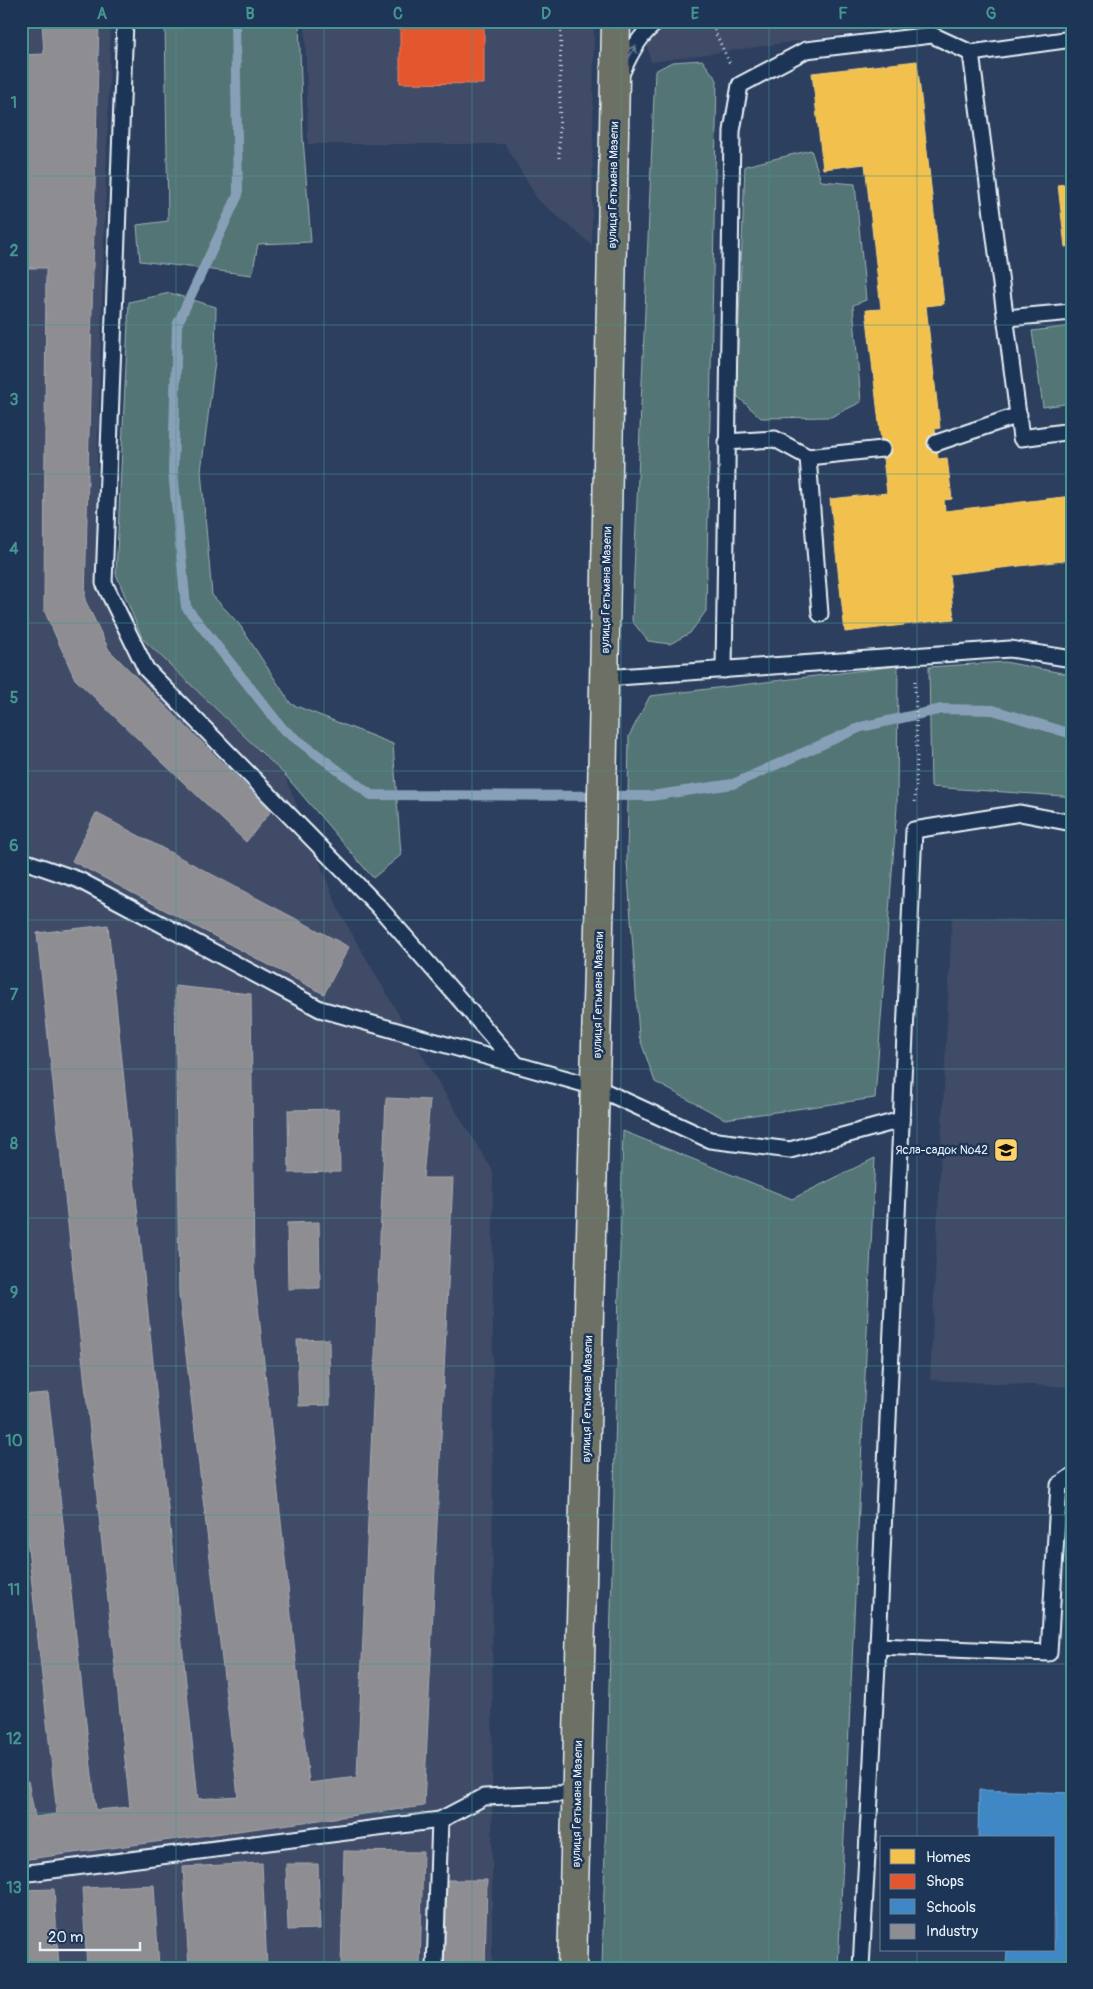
<svg xmlns="http://www.w3.org/2000/svg" width="1093" height="1989" viewBox="0 0 1093 1989" font-family="Pangolin,sans-serif">
  <rect width="100%" height="100%" fill="#2c3f5e"/>
  <filter id="ink" filterUnits="userSpaceOnUse"><feTurbulence type="fractalNoise" baseFrequency=".02" numOctaves="2"/><feDisplacementMap in="SourceGraphic" scale="10" xChannelSelector="R" yChannelSelector="G"/><feConvolveMatrix kernelMatrix="1 2 1 2 8 2 1 2 1" color-interpolation-filters="sRGB"/></filter>
  <g filter="url(#ink)">
    <g fill="#3f4b67">
      <polygon points="21,21 111,21 97,465 97,594 285,776 340,913 435,1077 493,1171 492,1968 21,1968"/>
      <polygon points="305,21 594,21 592,245 538,200 505,144 308,144"/>
      <polygon points="641,21 936,21 651,62"/>
      <polygon points="952,917 1072,921 1072,1387 930,1380"/>
    </g>
    <g fill="#537475" stroke="#9eb2b6">
      <polygon points="165,21 299,21 303,138 311,242 258,244 252,275 140,261 137,225 168,221"/>
      <polygon points="702,60 717,80 706,611 690,633 670,644 648,641 632,621 655,71 672,62"/>
      <polygon points="811,150 821,181 855,184 866,300 853,305 861,402 831,417 761,418 736,395 745,166"/>
      <polygon points="170,293 216,307 215,361 201,471 212,595 239,624 291,704 393,744 401,855 373,878 285,775 142,638 116,574 129,302"/>
      <polygon points="1072,326 1072,403 1043,407 1032,331"/>
      <polygon points="1005,662 1072,675 1072,799 1063,796 931,787 929,667"/>
      <polygon points="898,666 897,807 875,1098 725,1119 655,1082 639,1036 627,861 629,736 650,696"/>
      <polygon points="623,1131 792,1199 875,1158 838,1968 602,1968"/>
    </g>
    <g fill="#f2c14e" stroke="#efcf81">
      <polygon points="917,61 944,304 926,306 940,428 935,429 938,459 947,458 952,499 944,500 945,511 1072,496 1072,560 949,574 954,619 845,632 830,499 887,493 866,310 881,309 865,164 823,169 812,73"/>
      <polygon points="1072,183 1072,246 1065,247 1058,185"/>
    </g>
    <polygon fill="#e4572e" stroke="#e5856b" points="400,21 484,21 484,84 400,83"/>
    <polygon fill="#3f88c5" stroke="#72a8d4" points="979,1790 1072,1793 1072,1968 1006,1968 1007,1950 1054,1950 1054,1838 978,1838"/>
    <g fill="#8d8d92" stroke="#a8abb1">
      <polygon points="42,21 99,21 85,600 109,650 271,811 246,842 75,679 44,610 46,268 21,268 21,55 44,54"/>
      <polygon points="96,813 349,947 324,994 72,861"/>
      <polygon points="108,925 198,1799 238,1796 179,1295 175,986 251,994 254,1269 309,1783 357,1777 386,1098 430,1100 423,1178 453,1178 424,1806 21,1860 21,1781 28,1781 35,1817 57,1814 21,1483 21,1395 48,1393 96,1810 130,1807 37,933"/>
      <polygon points="339,1109 340,1172 289,1173 288,1110"/>
      <polygon points="319,1222 320,1288 288,1289 287,1223"/>
      <polygon points="329,1339 330,1405 299,1406 297,1340"/>
      <polygon points="344,1851 423,1852 420,1968 341,1968"/>
      <polygon points="262,1863 267,1968 189,1968 183,1867"/>
      <polygon points="286,1864 318,1864 320,1929 288,1930"/>
      <polygon points="447,1880 487,1880 485,1968 444,1968"/>
      <polygon points="154,1885 159,1968 87,1968 82,1888"/>
      <polygon points="54,1889 59,1968 21,1968 21,1890"/>
      <polygon points="320,1964 320,1968 289,1968 289,1965"/>
    </g>
    <g fill="none" stroke-linecap="round" stroke-linejoin="round">
      <polyline stroke="#87a0b8" stroke-width="10" points="235,21 238,195 177,325 173,471 186,607 283,729 371,795 651,796 733,784 861,727 942,709 993,710 1072,734"/>
      <defs>
        <g id="lane">
          <polyline points="125,21 104,583 146,669 378,906 517,1065"/>
          <polyline points="971,53 1021,438 1072,431"/>
          <path d="M622 72C630 53 641 32 659 21"/>
          <polyline points="1006,318 1072,312"/>
          <polyline points="726,442 775,439 808,457 882,449"/>
          <polyline points="936,443 1019,415"/>
          <polyline points="808,457 820,614"/>
          <polyline points="724,670 732,131 740,85 806,50 932,35 971,53 1072,39"/>
          <polyline points="604,678 1010,649 1072,659"/>
          <polyline points="21,860 79,880 320,1009 595,1087 710,1140 790,1150 901,1120"/>
          <polyline points="878,1646 1049,1653 1059,1485 1072,1476"/>
          <polyline points="21,1874 440,1820 484,1797 577,1793"/>
          <polyline points="435,1968 440,1820"/>
          <polyline points="861,1968 878,1646 914,830 1020,813 1072,823"/>
        </g>
        <polyline id="highway" points="572,1968 601,851 616,21"/>
      </defs>
      <use href="#lane" stroke="#e8f1f8" stroke-width="19"/>
      <use href="#highway" stroke="#e8f1f8" stroke-width="31"/>
      <g stroke="#e8f1f8" stroke-width="3" stroke-dasharray="1 4" stroke-linecap="butt">
        <polyline points="710,21 730,64"/>
        <polyline points="559,158 561,21"/>
        <polyline points="915,681 917,756 915,804"/>
      </g>
      <use href="#lane" stroke="#1d3557" stroke-width="15"/>
      <use href="#highway" stroke="#6c7065" stroke-width="28"/>
    </g>
    <defs><path id="oneway-shaft" d="M-6 0H5M1.5-3L5.5 0L1.5 3" fill="none" stroke-width="1.6" stroke-linecap="round" stroke-linejoin="round" transform="scale(1.25)"/></defs>
    <use stroke="#64778f" href="#oneway-shaft" transform="translate(632 52) rotate(-58)"/>
  </g>
  <path fill="none" stroke="#459590" stroke-width="1" stroke-opacity="0.55" d="M176 21V1968M324 21V1968M472 21V1968M621 21V1968M769 21V1968M917 21V1838M21 176H1072M21 325H1072M21 474H1072M21 623H1072M21 771H1072M21 920H1072M21 1069H1072M21 1218H1072M21 1366H1072M21 1515H1072M21 1664H1072M21 1813H1072M917 1950V1968"/>
  <defs>
    <symbol id="school-square" viewBox="-11 -11 22 22"><rect x="-9" y="-9" width="18" height="18" rx="4" fill="#ffd166" stroke="#1d3557"/><path d="M0-5L7-2L0 1L-7-2ZM-4 1L0 2.5L4 1V4Q0 6-4 4Z" fill="#111"/></symbol>
  </defs>
  <g fill-rule="evenodd">
    <use href="#school-square" x="992" y="1136" width="28" height="28"/>
  </g>
  <g text-anchor="middle" stroke-width="5" stroke-linejoin="round" paint-order="stroke">
    <g font-size="12" fill="#e8f1f8" stroke="#1d3557">
      <text transform="translate(613 185) rotate(-89)" y="4">вулиця Гетьмана Мазепи</text>
      <text transform="translate(606 590) rotate(-89)" y="4">вулиця Гетьмана Мазепи</text>
      <text transform="translate(598 995) rotate(-89)" y="4">вулиця Гетьмана Мазепи</text>
      <text transform="translate(587 1399) rotate(-89)" y="4">вулиця Гетьмана Мазепи</text>
      <text transform="translate(577 1804) rotate(-89)" y="4">вулиця Гетьмана Мазепи</text>
    </g>
    <g font-size="12" fill="#e8f1f8" stroke="#1d3557" text-anchor="end">
      <text x="988" y="1154">Ясла-садок №42</text>
    </g>
  </g>
  <rect width="1093" height="1989" fill="none" stroke="#1d3557" stroke-width="55"/>
  <rect x="880" y="1836" width="175" height="115" fill="#1d3557" stroke="#6e8097"/>
  <rect x="890" y="1849" width="25" height="15" fill="#f2c14e" stroke="#6e8097"/>
  <text x="926" y="1862" font-size="15" fill="#e8f1f8">Homes</text>
  <rect x="890" y="1874" width="25" height="15" fill="#e4572e" stroke="#6e8097"/>
  <text x="926" y="1886" font-size="15" fill="#e8f1f8">Shops</text>
  <rect x="890" y="1899" width="25" height="15" fill="#3f88c5" stroke="#6e8097"/>
  <text x="926" y="1912" font-size="15" fill="#e8f1f8">Schools</text>
  <rect x="890" y="1924" width="25" height="15" fill="#8d8d92" stroke="#6e8097"/>
  <text x="926" y="1936" font-size="15" fill="#e8f1f8">Industry</text>
  <path d="M40 1942v8h100v-8" fill="none" stroke="#e8f1f8" stroke-width="2.5"/>
  <text x="48" y="1942" font-size="15" fill="#e8f1f8" stroke="#1d3557" stroke-width="4" paint-order="stroke">20 m</text>
  <rect x="28" y="28" width="1038" height="1934" fill="none" stroke="#459590" stroke-width="2"/>
  <g font-size="16" text-anchor="middle" font-weight="bold" fill="#459590">
    <text x="102" y="19">A</text>
    <text x="250" y="19">B</text>
    <text x="398" y="19">C</text>
    <text x="546" y="19">D</text>
    <text x="695" y="19">E</text>
    <text x="843" y="19">F</text>
    <text x="991" y="19">G</text>
    <text x="14" y="108">1</text>
    <text x="14" y="256">2</text>
    <text x="14" y="405">3</text>
    <text x="14" y="554">4</text>
    <text x="14" y="703">5</text>
    <text x="14" y="851">6</text>
    <text x="14" y="1000">7</text>
    <text x="14" y="1149">8</text>
    <text x="14" y="1298">9</text>
    <text x="14" y="1446">10</text>
    <text x="14" y="1595">11</text>
    <text x="14" y="1744">12</text>
    <text x="14" y="1893">13</text>
  </g>
</svg>
